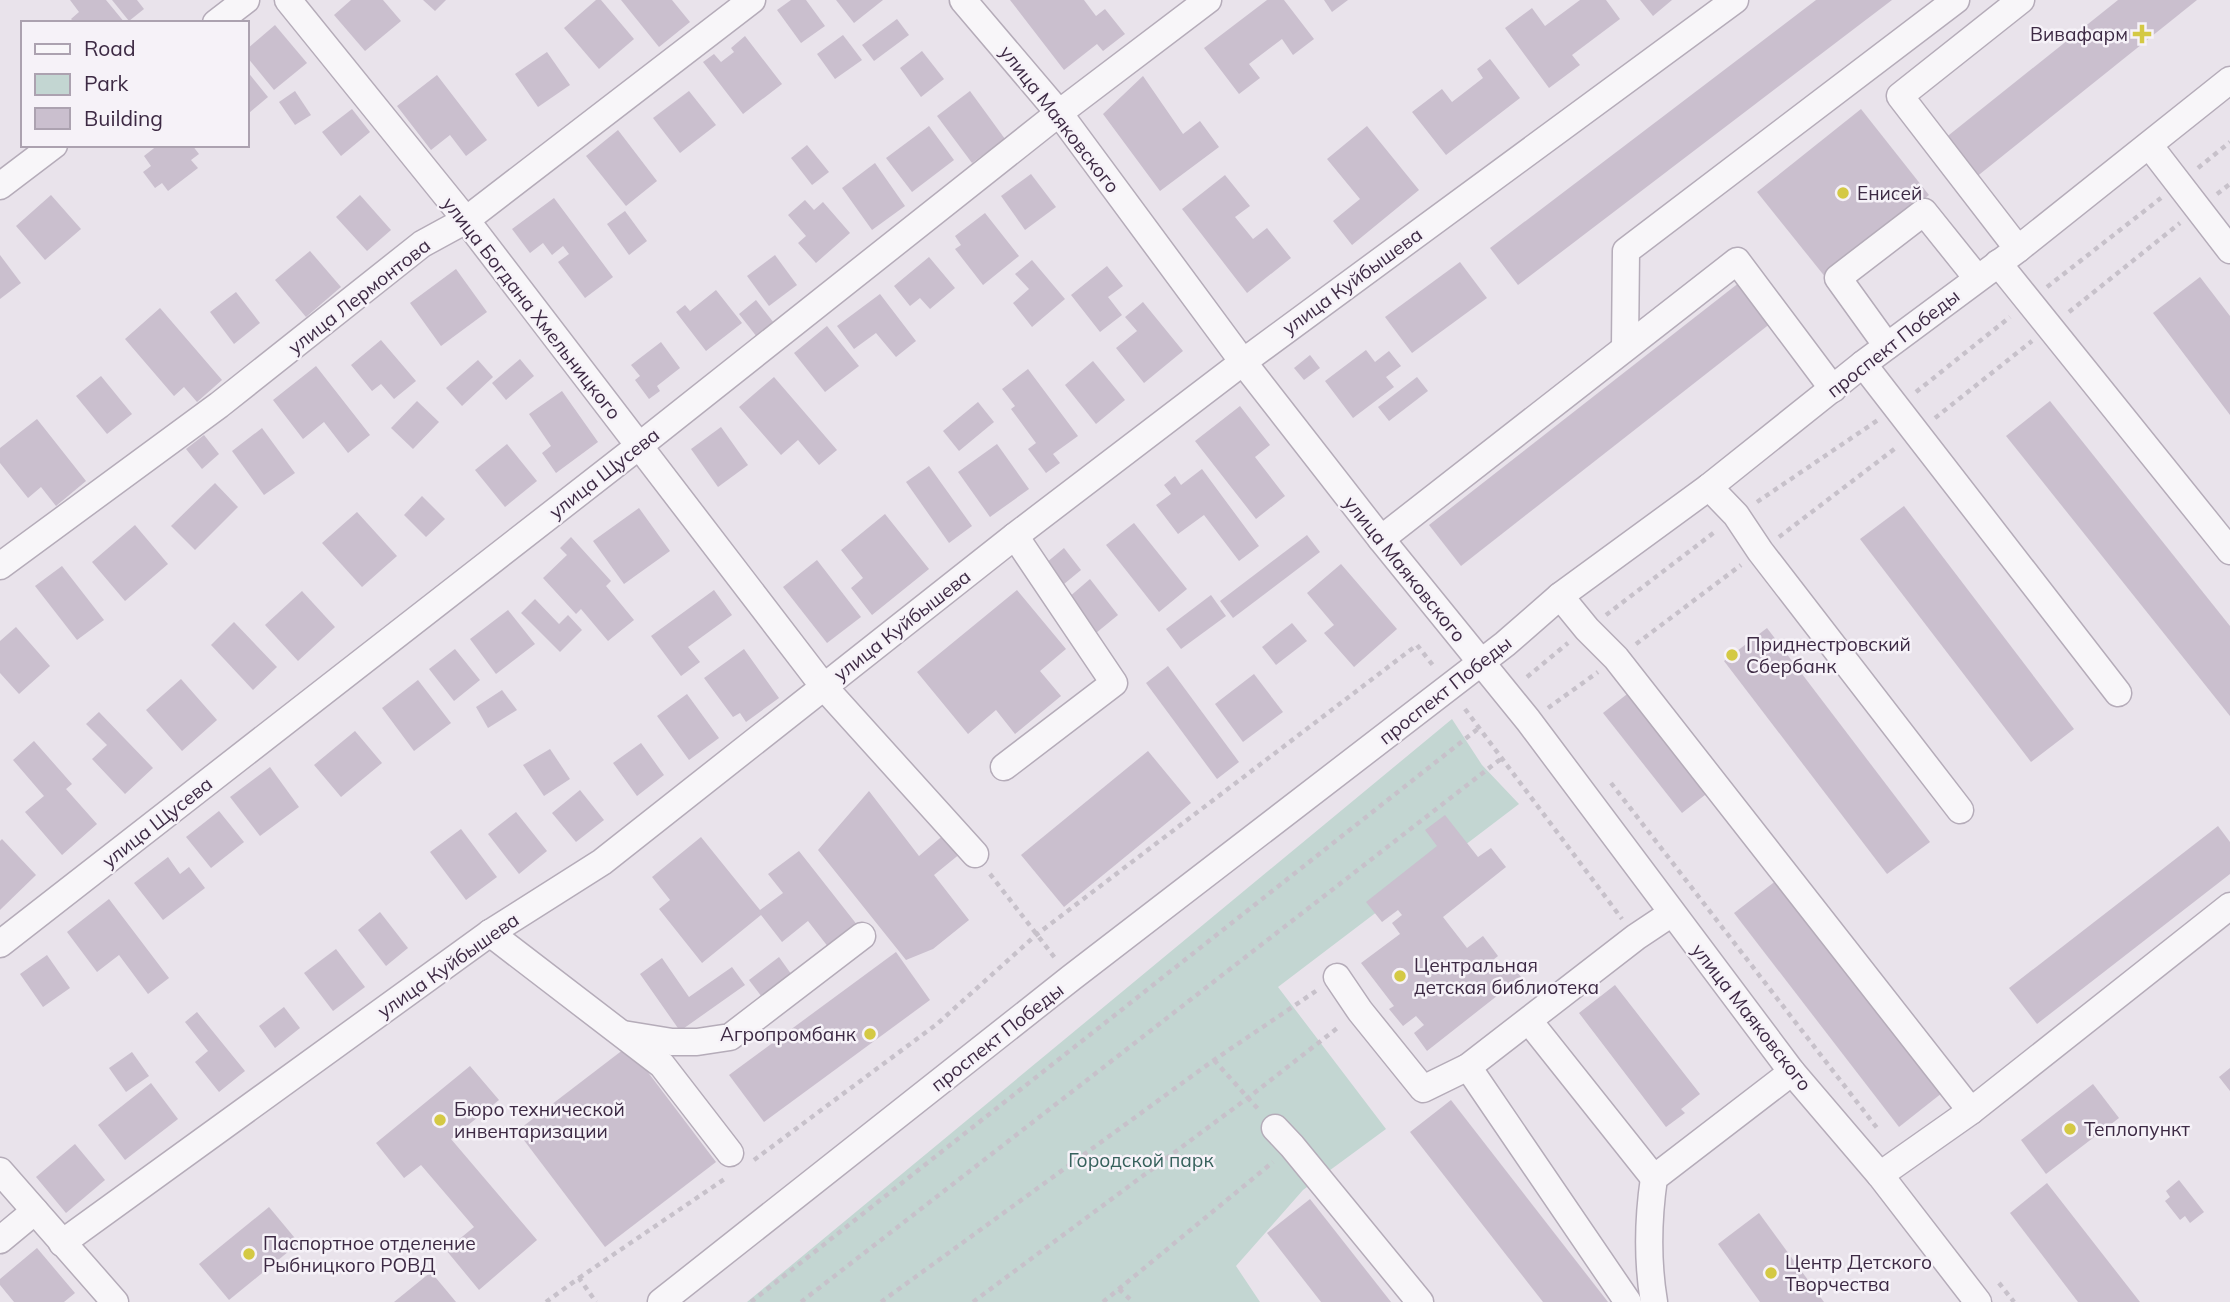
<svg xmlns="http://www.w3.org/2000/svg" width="2230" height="1302" viewBox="0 0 2230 1302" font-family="Mulish,sans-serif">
  <rect width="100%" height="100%" fill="#e9e3eb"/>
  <polygon fill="#c3d6d2" points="1452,719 1482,765 1519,804 1278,987 1386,1129 1303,1190 1236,1266 1260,1302 747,1302"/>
  <g fill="#cabfce">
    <polygon points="70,0 106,0 125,23 75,23 71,19 79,12"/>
    <polygon points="112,0 137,0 144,9 129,21"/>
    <polygon points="351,0 383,0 401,21 365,51 334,15"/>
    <polygon points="423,0 446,0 435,11"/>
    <polygon points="596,0 601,0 634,39 599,69 564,28"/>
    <polygon points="621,0 672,0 690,22 659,47"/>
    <polygon points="791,0 806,0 825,26 801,43 777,10"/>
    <polygon points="836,0 883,0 854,23"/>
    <polygon points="1010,0 1084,0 1096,16 1105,9 1125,34 1103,51 1097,44 1064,70"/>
    <polygon points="1267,0 1284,0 1314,39 1293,55 1282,39 1249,64 1260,78 1239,94 1204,48"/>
    <polygon points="1324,0 1348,0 1332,12"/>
    <polygon points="1580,0 1606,0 1620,19 1572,55 1580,65 1549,88 1505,28 1532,8 1545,26"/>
    <polygon points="1640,0 1672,0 1653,16"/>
    <polygon points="1816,0 1892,0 1518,285 1490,248"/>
    <polygon points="2118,0 2197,0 1975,178 1944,139"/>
    <polygon points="897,19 909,35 874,61 862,45"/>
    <polygon points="275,25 307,63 274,90 247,57 247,49"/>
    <polygon points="843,35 862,60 835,79 817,54"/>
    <polygon points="745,36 782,84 743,114 703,62 714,54 721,62 734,52 731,48"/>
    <polygon points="922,51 944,79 921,97 900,68"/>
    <polygon points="547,52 570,85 538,107 515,74"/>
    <polygon points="1490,59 1520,98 1446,155 1412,112 1442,89 1452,102 1483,78 1477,69"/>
    <polygon points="247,71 268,97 249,113 247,109"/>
    <polygon points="437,75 487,140 466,156 450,135 431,150 397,106"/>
    <polygon points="1143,76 1183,134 1200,121 1219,147 1160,191 1103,114"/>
    <polygon points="295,91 311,115 295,125 279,102"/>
    <polygon points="689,91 716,125 680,153 653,118"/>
    <polygon points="970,91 1005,139 972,163 937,116"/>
    <polygon points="352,109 370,132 341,156 322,132"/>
    <polygon points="1861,109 1929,195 1826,278 1757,192"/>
    <polygon points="929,126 954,160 912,192 886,158"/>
    <polygon points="1367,126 1419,190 1352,245 1333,221 1360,199 1327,159"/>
    <polygon points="618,130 657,181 626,206 586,156"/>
    <polygon points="158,145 192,145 199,154 191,160 198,168 168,191 162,183 155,188 143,172 151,166 144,156"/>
    <polygon points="807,145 829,172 812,185 791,158"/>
    <polygon points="875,163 905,206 872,230 842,188"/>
    <polygon points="1031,174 1056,207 1025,230 1001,196"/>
    <polygon points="1225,175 1250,206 1235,217 1253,239 1267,228 1291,258 1247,293 1182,209"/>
    <polygon points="51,195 81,229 45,260 16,226"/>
    <polygon points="360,195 391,230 367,251 336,217"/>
    <polygon points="554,198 613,277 585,298 558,262 569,254 563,246 552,255 543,243 530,253 512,229"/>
    <polygon points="805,200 814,210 823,202 850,233 816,263 798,243 806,236 788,215"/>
    <polygon points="625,211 647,241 629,255 607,224"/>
    <polygon points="985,213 1019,256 983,285 955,249 961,245 955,236"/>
    <polygon points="310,251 341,287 306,317 275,280"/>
    <polygon points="0,255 21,283 0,299"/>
    <polygon points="775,255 797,285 769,306 747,276"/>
    <polygon points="929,257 955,288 930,309 920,298 910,306 894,286"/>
    <polygon points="1032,260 1065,299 1032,327 1013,303 1029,289 1015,274"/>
    <polygon points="1460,262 1487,298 1412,353 1385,317"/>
    <polygon points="1107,266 1123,286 1108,297 1122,315 1100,332 1071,295"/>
    <polygon points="456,269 487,312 441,346 410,303"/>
    <polygon points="2200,277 2230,316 2230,415 2153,313"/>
    <polygon points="1740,282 1771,323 1461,566 1429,525"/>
    <polygon points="716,290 742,323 706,351 676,312 685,305 690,311"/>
    <polygon points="236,292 260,323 234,344 210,312"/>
    <polygon points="880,294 916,341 896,357 876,333 854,349 837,326"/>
    <polygon points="756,300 774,323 757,337 739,314"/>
    <polygon points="1143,302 1183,351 1144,383 1116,348 1137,331 1125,317"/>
    <polygon points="160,308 222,380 197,402 184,387 174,396 125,339"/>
    <polygon points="827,326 859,366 825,392 794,353"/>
    <polygon points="381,340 416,381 394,399 381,384 372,391 351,365"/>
    <polygon points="661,342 680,368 657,386 660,391 649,399 635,380 640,376 631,365"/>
    <polygon points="1366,350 1375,362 1389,351 1401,366 1386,377 1394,387 1353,418 1325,381"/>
    <polygon points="1310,355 1320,368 1304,380 1294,368"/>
    <polygon points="520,359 534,376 506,400 492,383"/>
    <polygon points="478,360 493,377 462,406 446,388"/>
    <polygon points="1093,361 1125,400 1096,424 1065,385"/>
    <polygon points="316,366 370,435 348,453 324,422 303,439 273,400"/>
    <polygon points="1028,369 1078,436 1053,454 1060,463 1046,473 1028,449 1036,443 1011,409 1015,406 1002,389"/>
    <polygon points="101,376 132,414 107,434 76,396"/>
    <polygon points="774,377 837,450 819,465 798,440 781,455 739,407"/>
    <polygon points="1417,377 1428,391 1389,421 1378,407"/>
    <polygon points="562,391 598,442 556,473 542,453 551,446 529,414"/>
    <polygon points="417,401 439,422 413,449 391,428"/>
    <polygon points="2050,401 2230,626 2230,716 2006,436"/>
    <polygon points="978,402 994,422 959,451 943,431"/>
    <polygon points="1240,406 1270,445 1255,457 1285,496 1256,519 1195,441"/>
    <polygon points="37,419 86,481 56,506 41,487 28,498 0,463 0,448"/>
    <polygon points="721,427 748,465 718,487 691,449"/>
    <polygon points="262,428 295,473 264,495 232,451"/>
    <polygon points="204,435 219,454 202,469 186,449"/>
    <polygon points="507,444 537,481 505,507 475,470"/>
    <polygon points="997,444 1029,489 990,517 958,472"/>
    <polygon points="929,466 972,526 949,543 906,482"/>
    <polygon points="1202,469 1259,546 1239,561 1204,515 1178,534 1156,505 1171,494 1164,485 1175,476 1181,485"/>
    <polygon points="215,483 238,507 195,550 171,526"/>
    <polygon points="422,496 445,519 426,537 404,515"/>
    <polygon points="1904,506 2074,729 2031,762 1860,539"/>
    <polygon points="639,508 670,551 624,584 593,541"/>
    <polygon points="357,512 397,556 362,587 322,543"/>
    <polygon points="885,514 929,569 872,615 851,588 863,578 841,550"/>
    <polygon points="1134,523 1187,589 1159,612 1106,545"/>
    <polygon points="135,525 168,564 125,601 92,562"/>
    <polygon points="1307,535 1320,552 1233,618 1220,601"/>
    <polygon points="571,537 611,581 606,586 634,620 608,641 581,609 576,614 543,578 567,555 560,548"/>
    <polygon points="1064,548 1081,570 1064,584 1046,563"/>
    <polygon points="817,560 861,617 827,643 783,587"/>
    <polygon points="1341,564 1397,629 1354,667 1324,633 1334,625 1307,593"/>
    <polygon points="62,566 104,620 77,640 35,586"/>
    <polygon points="1090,579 1118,615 1096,633 1068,598"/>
    <polygon points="714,590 732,615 688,647 700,662 681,676 651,636"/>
    <polygon points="1017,590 1066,649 1040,671 1061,696 1015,734 996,710 968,734 917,672"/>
    <polygon points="302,591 335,627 298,661 265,625"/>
    <polygon points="1211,595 1226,616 1181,649 1166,629"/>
    <polygon points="535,599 559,624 568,615 582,630 560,652 521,613"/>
    <polygon points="508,610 535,644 496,674 470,639"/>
    <polygon points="234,622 277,667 253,690 211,645"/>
    <polygon points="1292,623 1307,641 1276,665 1262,647"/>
    <polygon points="16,627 50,666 19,694 0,673 0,641"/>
    <polygon points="1767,628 1930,842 1887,874 1724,661"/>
    <polygon points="455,649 480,680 454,701 429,669"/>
    <polygon points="744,649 779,698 746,722 740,713 733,717 704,678"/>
    <polygon points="1168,666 1239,762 1217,779 1146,683"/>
    <polygon points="1254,674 1283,712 1243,742 1215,704"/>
    <polygon points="181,679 217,720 182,751 146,710"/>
    <polygon points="418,680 451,723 414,751 382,708"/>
    <polygon points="502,690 517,710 488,728 476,707"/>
    <polygon points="1631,691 1710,791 1682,813 1603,713"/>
    <polygon points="687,694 719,738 689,760 657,716"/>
    <polygon points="99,712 153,768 125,794 92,759 107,745 86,724"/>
    <polygon points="355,731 382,763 341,797 314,765"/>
    <polygon points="34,741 72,784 66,789 97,824 62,855 25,812 44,796 13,760"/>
    <polygon points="641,743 664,775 637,796 613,763"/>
    <polygon points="550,749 570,779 544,796 523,765"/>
    <polygon points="1148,751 1191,803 1064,907 1021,855"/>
    <polygon points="270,767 299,807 260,836 230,797"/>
    <polygon points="580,790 604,820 576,842 552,813"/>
    <polygon points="869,791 919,856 946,833 961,853 934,875 969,920 933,949 906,960 818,850"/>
    <polygon points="219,811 244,842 211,868 186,837"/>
    <polygon points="516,812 547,851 519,874 488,834"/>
    <polygon points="1445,815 1478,857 1491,848 1506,867 1443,917 1467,948 1483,936 1498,956 1488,964 1494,973 1509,962 1521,977 1427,1051 1414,1033 1424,1025 1416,1016 1403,1026 1389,1009 1394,1006 1361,963 1400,934 1392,923 1402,915 1398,910 1382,922 1366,902 1437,846 1425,830"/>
    <polygon points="2218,826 2230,842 2230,874 2037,1024 2009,988"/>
    <polygon points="461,829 497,877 466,900 430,852"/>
    <polygon points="701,837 760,910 783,893 768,874 799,851 858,926 829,948 808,921 782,942 761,915 702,963 659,909 670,900 652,877"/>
    <polygon points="2,839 36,875 0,910 0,841"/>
    <polygon points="168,857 180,874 189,867 205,888 163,920 134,883"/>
    <polygon points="1777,880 1942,1093 1899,1127 1734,913"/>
    <polygon points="109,899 169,978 148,994 119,955 97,972 67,932"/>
    <polygon points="380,912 408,948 386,966 358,930"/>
    <polygon points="336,949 365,987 333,1011 304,973"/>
    <polygon points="896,952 930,1000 764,1122 729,1075"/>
    <polygon points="47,955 70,988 43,1007 20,974"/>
    <polygon points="779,957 794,978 765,1001 749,980"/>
    <polygon points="662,958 689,997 732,967 745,985 680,1031 640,974"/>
    <polygon points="1615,985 1700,1094 1681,1109 1685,1113 1666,1127 1579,1013"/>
    <polygon points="284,1007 300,1028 275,1048 259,1026"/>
    <polygon points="197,1012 245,1071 219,1092 195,1062 208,1051 185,1022"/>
    <polygon points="628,1046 716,1162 605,1247 517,1131"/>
    <polygon points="132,1052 149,1076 126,1092 109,1068"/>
    <polygon points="470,1066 499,1100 451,1139 537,1240 479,1290 446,1250 474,1227 421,1165 404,1178 376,1143"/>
    <polygon points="2230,1068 2230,1091 2219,1077"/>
    <polygon points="151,1083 178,1119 125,1160 98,1125"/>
    <polygon points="2093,1084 2119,1118 2046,1174 2021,1140"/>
    <polygon points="1451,1100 1608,1302 1543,1302 1410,1132"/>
    <polygon points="75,1144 105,1180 66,1213 36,1177"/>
    <polygon points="2179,1180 2204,1212 2190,1223 2185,1216 2180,1220 2165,1201 2170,1197 2166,1191"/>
    <polygon points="2047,1183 2140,1302 2078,1302 2010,1213"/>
    <polygon points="1310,1199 1391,1302 1321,1302 1267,1233"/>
    <polygon points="269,1207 299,1243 229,1300 199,1264"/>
    <polygon points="1759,1213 1824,1302 1760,1302 1718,1244"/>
    <polygon points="37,1248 75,1293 64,1302 14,1302 0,1285 0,1279"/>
    <polygon points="431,1272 456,1302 394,1302"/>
  </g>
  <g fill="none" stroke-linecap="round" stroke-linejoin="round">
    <defs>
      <g id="minor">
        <polyline points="288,0 466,220 824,687 975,854"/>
        <polyline points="963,0 1059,113 1243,362 1381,539 1528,720 1792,1072 1880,1175 1978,1302"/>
        <polyline points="216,23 246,0"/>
        <polyline points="2149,145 2230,250"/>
        <polyline points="0,186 54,145"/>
        <polyline points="2018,249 1900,96 2021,0"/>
        <polyline points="1998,263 2230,551"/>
        <polyline points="1887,346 1838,278 1924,212 1977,278"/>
        <polyline points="1625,347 1626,251 1956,0"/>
        <polyline points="1863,364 2118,693"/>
        <polyline points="1709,487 1736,515 1760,551 1960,810"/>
        <polyline points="1381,539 1737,261 1833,389"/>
        <polyline points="0,566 219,405 422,244 466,220 752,0"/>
        <polyline points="1560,596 1587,629 1616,658 1971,1111"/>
        <polyline points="1004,767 1114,683 1015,536"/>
        <polyline points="490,933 662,1065 730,1153"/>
        <polyline points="0,944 639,446 1059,113 1208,0"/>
        <polyline points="1337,977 1360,1011 1423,1089 1468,1067 1636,937 1672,913"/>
        <polyline points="1529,1021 1654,1178"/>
        <polyline points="623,1034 672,1042 697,1042 730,1037 862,936"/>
        <polyline points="1468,1067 1628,1302"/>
        <polyline points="1275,1128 1292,1146 1420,1302"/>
        <polyline points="0,1171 115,1302"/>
        <polyline points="1880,1175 1971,1111 2230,906"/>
        <polyline points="0,1240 35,1211"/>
        <polyline points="62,1243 490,933 602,862 1015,536 1243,362 1735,0"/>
        <polyline points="661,1302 1071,978 1505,644 1560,596 1709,487 1863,364 2018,249 2230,80"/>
        <path d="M1654 1302C1647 1260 1648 1219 1654 1178L1792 1072"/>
      </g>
    </defs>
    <use href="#minor" stroke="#b5acb9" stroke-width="29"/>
    <g stroke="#c7c1ca" stroke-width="4.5" stroke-dasharray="5 5" stroke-linecap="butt">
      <polyline points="2198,168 2230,142"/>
      <polyline points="2217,194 2230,184"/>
      <polyline points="2047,287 2161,198"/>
      <polyline points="2069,312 2180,223"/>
      <polyline points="1916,392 2010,317"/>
      <polyline points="1935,418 2032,341"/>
      <polyline points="1757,502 1878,420"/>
      <polyline points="1779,537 1897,447"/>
      <polyline points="1606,615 1716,531"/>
      <polyline points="1636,644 1741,565"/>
      <polyline points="1527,677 1568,643"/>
      <polyline points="1548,708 1598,672"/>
      <polyline points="1465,709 1622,919"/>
      <polyline points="1611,783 1877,1128"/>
      <polyline points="990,874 1055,958"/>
      <polyline points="1214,1060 1258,1109"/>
      <polyline points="754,1160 937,1024 1036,935 1417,645 1435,668"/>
      <polyline points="579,1278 726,1178"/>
      <polyline points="1999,1283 2014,1302"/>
      <polyline points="1119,1289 1133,1302"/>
      <polyline points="546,1302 579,1278 596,1302"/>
      <polyline points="751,1302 1479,728"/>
      <polyline points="801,1302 1502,758"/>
      <polyline points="881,1302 1214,1060 1316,991"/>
      <polyline points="973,1302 1249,1097 1340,1026"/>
      <polyline points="1103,1302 1273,1162"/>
    </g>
    <use href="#minor" stroke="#f8f6f9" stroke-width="26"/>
  </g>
  <g fill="#d4c944" stroke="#f6f2f8" stroke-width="2.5">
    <path d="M2138.5 23.5h7v7h7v7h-7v7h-7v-7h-7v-7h7z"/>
    <circle cx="1843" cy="193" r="7"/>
    <circle cx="1732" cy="655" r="7"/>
    <circle cx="1400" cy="976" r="7"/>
    <circle cx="870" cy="1034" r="7"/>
    <circle cx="440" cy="1120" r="7"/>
    <circle cx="2070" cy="1129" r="7"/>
    <circle cx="249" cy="1254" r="7"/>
    <circle cx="1771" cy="1273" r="7"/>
  </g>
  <g text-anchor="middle" stroke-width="5" stroke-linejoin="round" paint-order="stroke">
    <g font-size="19" fill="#3d2a44" stroke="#f6f2f8" text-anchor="start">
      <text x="2128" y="41" text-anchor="end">Вивафарм</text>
      <text x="1857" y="200">Енисей</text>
      <text x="1746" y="651">Приднестровский<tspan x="1746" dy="22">Сбербанк</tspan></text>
      <text x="1414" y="972">Центральная<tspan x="1414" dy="22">детская библиотека</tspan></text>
      <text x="856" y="1041" text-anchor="end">Агропромбанк</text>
      <text x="454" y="1116">Бюро технической<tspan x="454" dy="22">инвентаризации</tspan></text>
      <text x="2084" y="1136">Теплопункт</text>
      <text x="263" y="1250">Паспортное отделение<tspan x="263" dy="22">Рыбницкого РОВД</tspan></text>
      <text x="1785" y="1269">Центр Детского<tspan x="1785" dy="22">Творчества</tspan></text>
    </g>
    <g font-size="19" fill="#3d2a44" stroke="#f6f2f8">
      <text transform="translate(1060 119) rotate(52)" y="7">улица Маяковского</text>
      <text transform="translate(1352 281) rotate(-36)" y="7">улица Куйбышева</text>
      <text transform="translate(359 296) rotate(-38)" y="7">улица Лермонтова</text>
      <text transform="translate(532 308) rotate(52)" y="7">улица Богдана Хмельницкого</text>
      <text transform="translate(1893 343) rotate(-38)" y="7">проспект Победы</text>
      <text transform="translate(604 473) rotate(-38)" y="7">улица Щусева</text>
      <text transform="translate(1405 569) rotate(51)" y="7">улица Маяковского</text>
      <text transform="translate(902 625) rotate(-38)" y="7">улица Куйбышева</text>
      <text transform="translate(1445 690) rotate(-38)" y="7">проспект Победы</text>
      <text transform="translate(157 822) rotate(-38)" y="7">улица Щусева</text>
      <text transform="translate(448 965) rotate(-35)" y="7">улица Куйбышева</text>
      <text transform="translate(1752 1017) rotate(52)" y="7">улица Маяковского</text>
      <text transform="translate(997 1037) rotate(-38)" y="7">проспект Победы</text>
    </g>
    <g font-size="19" fill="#36615c" stroke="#f6f2f8">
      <text x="1141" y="1167">Городской парк</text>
    </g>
  </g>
  <rect x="21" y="21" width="228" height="126" fill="#f6f2f8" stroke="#aca2b0" stroke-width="2"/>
  <rect x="35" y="44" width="35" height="10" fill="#f8f6f9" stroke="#aca2b0" stroke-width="2"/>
  <text x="84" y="56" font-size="21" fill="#3d2a44">Road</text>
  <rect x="35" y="74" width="35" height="21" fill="#c3d6d2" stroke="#aca2b0" stroke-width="2"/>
  <text x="84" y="91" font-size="21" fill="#3d2a44">Park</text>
  <rect x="35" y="108" width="35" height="21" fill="#cabfce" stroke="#aca2b0" stroke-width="2"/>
  <text x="84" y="126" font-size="21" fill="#3d2a44">Building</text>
</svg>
